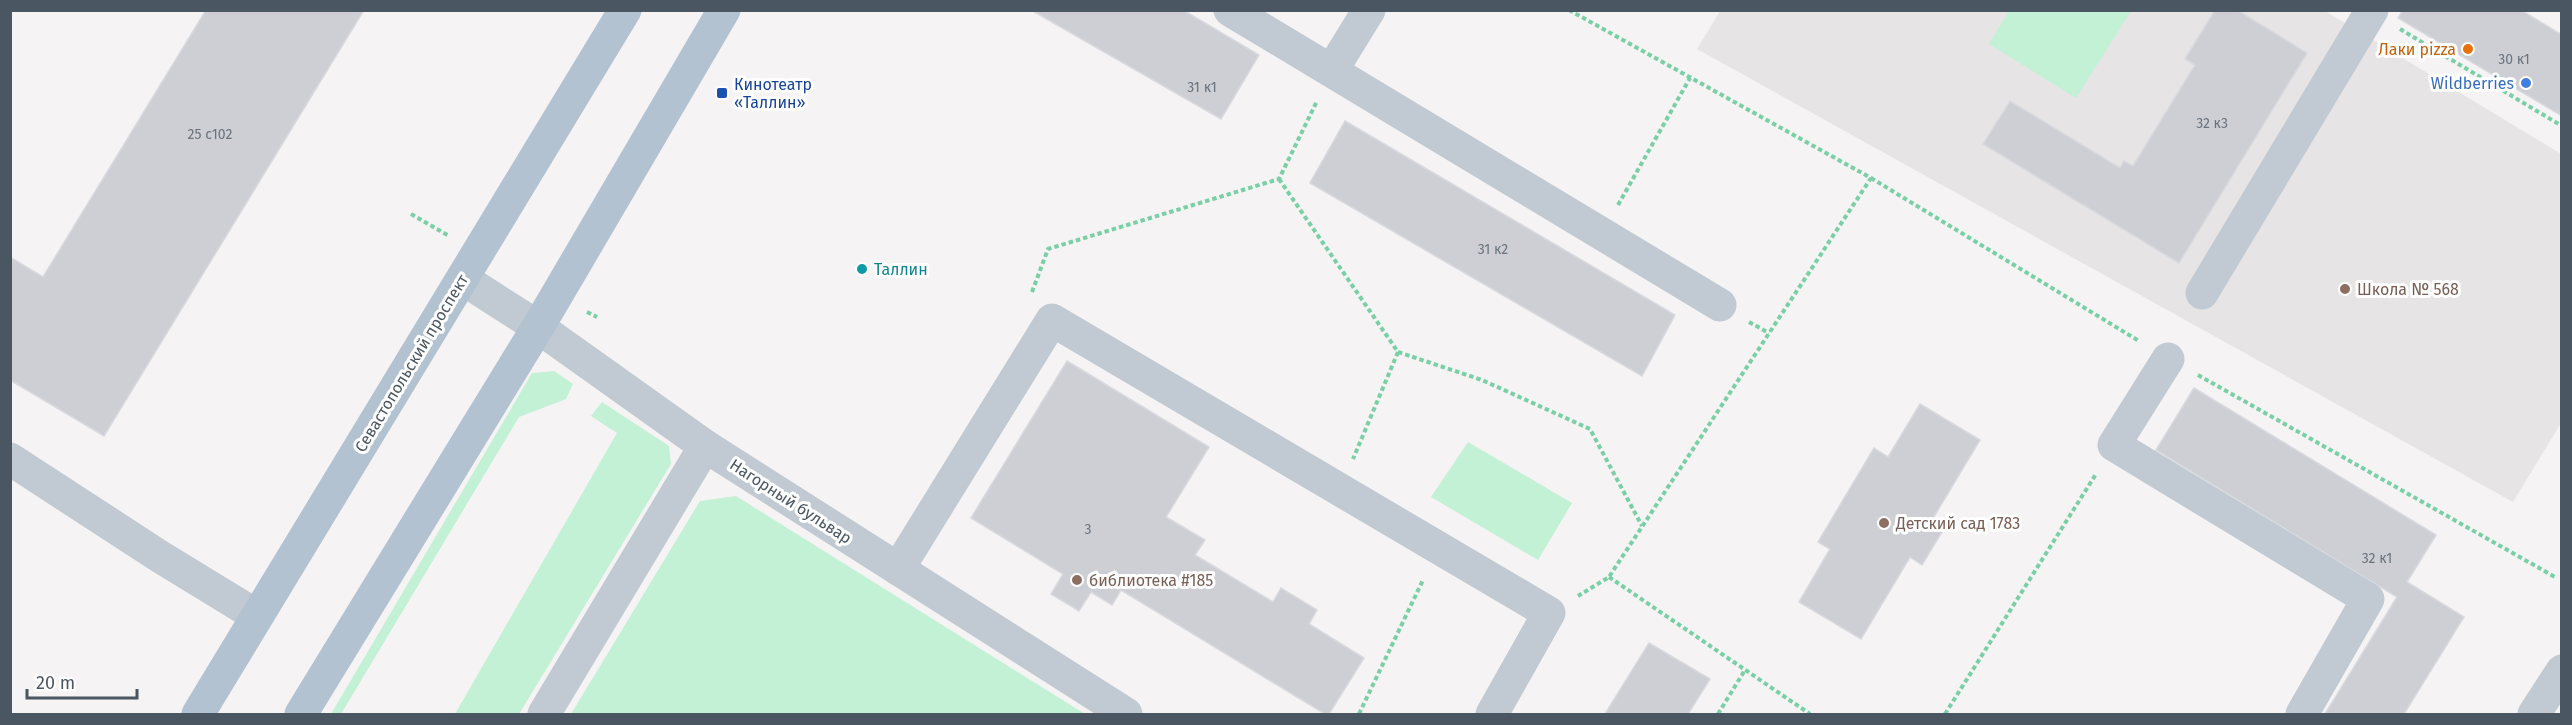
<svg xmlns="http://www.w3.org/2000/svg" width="2572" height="725" viewBox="0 0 2572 725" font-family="'Fira Sans',sans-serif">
  <rect width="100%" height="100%" fill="#f5f3f3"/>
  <polygon fill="#e6e4e5" points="1720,11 2325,11 2561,154 2561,423 2513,502 1697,49"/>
  <g fill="#c3f1d5">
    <polygon points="2009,11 2009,10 2131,11 2076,98 1989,44"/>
    <polygon points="554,371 573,384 566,399 519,417 341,714 331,714 532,373"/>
    <polygon points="602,402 669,446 671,464 519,714 455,714 617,433 591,416"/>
    <polygon points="1468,442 1572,503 1538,560 1431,497"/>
    <polygon points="736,496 1085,714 571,714 700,501"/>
  </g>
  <g fill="#cdcfd5" stroke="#d7d9de" stroke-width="1.5">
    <polygon points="206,10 364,10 104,436 10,380 10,257 43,277"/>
    <polygon points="1031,10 1183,10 1259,55 1221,119"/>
    <polygon points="2215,10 2237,10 2307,53 2179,263 1983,144 2010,101 2120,168 2124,161 2133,166 2195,65 2185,59"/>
    <polygon points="2403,10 2521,10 2562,35 2562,116 2398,18"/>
    <polygon points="1345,121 1675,315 1642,376 1310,183"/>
    <polygon points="1067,361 1209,447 1166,517 1205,540 1195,555 1273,602 1281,588 1317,610 1309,624 1364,658 1329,714 1325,714 1121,590 1112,605 1091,592 1079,611 1051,594 1063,574 971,518"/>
    <polygon points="2194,388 2436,535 2407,582 2464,617 2404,714 2325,714 2397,597 2156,450"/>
    <polygon points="1920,404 1980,440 1932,520 1945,527 1922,565 1910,557 1861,639 1799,602 1830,549 1818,542 1874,448 1888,457"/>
    <polygon points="1649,643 1710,679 1688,714 1605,714"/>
  </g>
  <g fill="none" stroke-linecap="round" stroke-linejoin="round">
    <g stroke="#7ad0a6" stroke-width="4" stroke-dasharray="4.5 3" stroke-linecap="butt">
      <polyline points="1569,10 1871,178 1609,577 1578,596"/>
      <polyline points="2400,29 2562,126"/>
      <polyline points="1871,178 2139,341"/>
      <polyline points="1279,179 1398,352 1353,459"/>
      <polyline points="1618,205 1690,78"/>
      <polyline points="411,214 449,236"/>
      <polyline points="1032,292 1048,249 1279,179 1317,101"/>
      <polyline points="587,312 597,317"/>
      <polyline points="1749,322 1769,333"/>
      <polyline points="1398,352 1482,380 1590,429 1642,526"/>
      <polyline points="2198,375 2555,577"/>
      <polyline points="1609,577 1810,714"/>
      <polyline points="1359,714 1423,580"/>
      <polyline points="1718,714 1745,670"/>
      <polyline points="1945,714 2096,474"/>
    </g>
    <g stroke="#c1cad2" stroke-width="33">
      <polyline points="1230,10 1720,305"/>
      <polyline points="1332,70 1369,10"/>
      <polyline points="463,279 538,327 705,446 1126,714"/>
      <polyline points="2202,293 2372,10"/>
      <polyline points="2168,359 2114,445 2368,599 2302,714"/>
      <polyline points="10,459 159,556 257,616"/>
      <polyline points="898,569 1052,320 1549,613 1492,714"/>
      <polyline points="544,714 705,446"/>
      <polyline points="2534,714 2562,671"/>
    </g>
    <g stroke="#b3c2d1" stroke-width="33">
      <polyline points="198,714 625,10"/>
      <polyline points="301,714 538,327 724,10"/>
    </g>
  </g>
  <circle fill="#e8710a" stroke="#fff" stroke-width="2" cx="2468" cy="49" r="6"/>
  <circle fill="#3f7fe0" stroke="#fff" stroke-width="2" cx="2526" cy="83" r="6"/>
  <rect fill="#1a4fb4" stroke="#fff" stroke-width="2" x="716" y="87" width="12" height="12" rx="3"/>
  <circle fill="#0f9aa8" stroke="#fff" stroke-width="2" cx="862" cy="269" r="6"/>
  <g fill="#8d6e63" stroke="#fff" stroke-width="2">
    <circle cx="2345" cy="289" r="6"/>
    <circle cx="1884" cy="523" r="6"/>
    <circle cx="1077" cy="580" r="6"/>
  </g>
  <g text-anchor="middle" stroke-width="6" stroke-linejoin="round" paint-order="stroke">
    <g font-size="14" fill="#6b747e">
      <text x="2514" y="64">30 к1</text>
      <text x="1202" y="92">31 к1</text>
      <text x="2212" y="128">32 к3</text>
      <text x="210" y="139">25 с102</text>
      <text x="1493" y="254">31 к2</text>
      <text x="1088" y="534">3</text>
      <text x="2377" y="563">32 к1</text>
    </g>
    <g font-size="16" fill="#c56008" stroke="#fff" text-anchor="end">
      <text x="2456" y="55">Лаки pizza</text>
    </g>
    <g font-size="16" fill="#366cbe" stroke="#fff" text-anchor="end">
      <text x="2514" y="89">Wildberries</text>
    </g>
    <g font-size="16" fill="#164399" stroke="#fff" text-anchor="start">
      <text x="734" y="90">Кинотеатр<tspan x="734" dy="18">«Таллин»</tspan></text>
    </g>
    <g font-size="16" fill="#0d838f" stroke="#fff" text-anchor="start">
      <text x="874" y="275">Таллин</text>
    </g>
    <g font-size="16" fill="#785e54" stroke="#fff" text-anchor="start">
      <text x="2357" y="295">Школа № 568</text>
      <text x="1896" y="529">Детский сад 1783</text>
      <text x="1089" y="586">библиотека #185</text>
    </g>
    <g font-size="16" fill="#4a5661" stroke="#fff">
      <text transform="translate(411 363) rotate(-59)" y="6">Севастопольский проспект</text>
      <text transform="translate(791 501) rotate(33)" y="6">Нагорный бульвар</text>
    </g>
  </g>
  <rect width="2572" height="725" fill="none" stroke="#4a5661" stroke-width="24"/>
  <path d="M27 689v9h110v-9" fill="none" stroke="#4a5661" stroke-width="3"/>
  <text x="36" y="689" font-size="18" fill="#4a5661" stroke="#ffffff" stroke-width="4.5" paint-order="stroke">20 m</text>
</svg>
